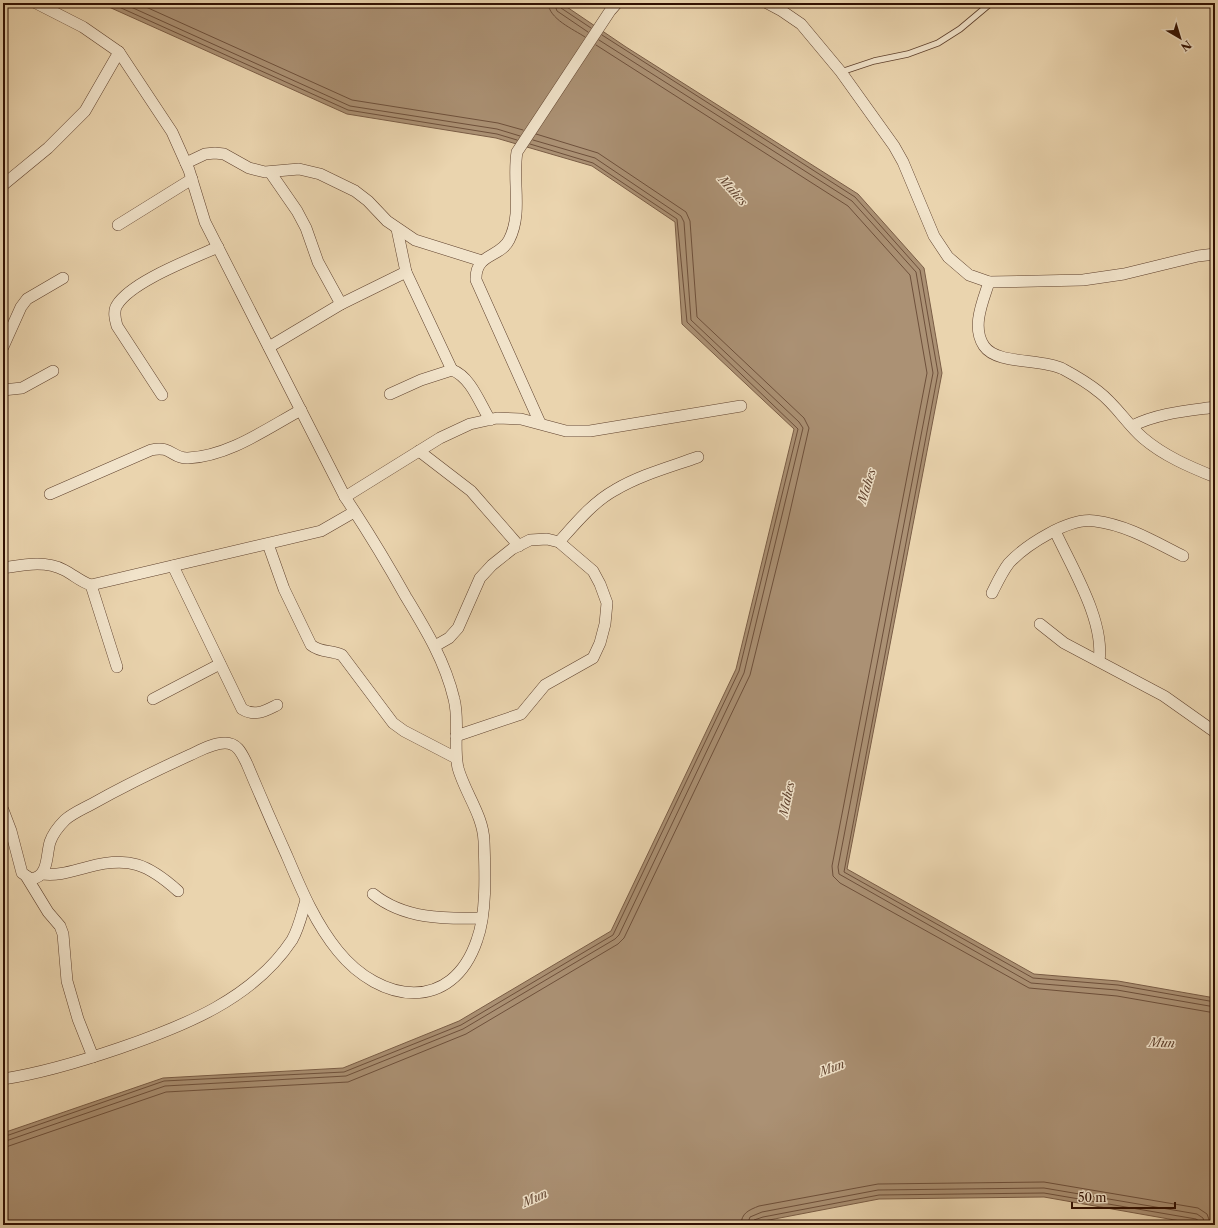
<svg xmlns="http://www.w3.org/2000/svg" width="1218" height="1228" font-family="'Libre Caslon Text',serif">
	<style>
		.water { fill: #ab9174; stroke: #7a5d46 }
		.lines { fill: none; stroke-linecap: round; stroke-linejoin: round }
		.shore { stroke: #6e503b; stroke-width: 1 }
		.lane-casing { stroke: #5f412d; stroke-width: 7 }
		.street-casing { stroke: #5f412d; stroke-width: 12 }
		.lane { stroke: #f1e3ca; stroke-width: 5.5 }
		.street { stroke: #f1e3ca; stroke-width: 11 }
		.labels { text-anchor: middle; stroke-width: 3; stroke-linejoin: round; paint-order: stroke }
		.water-label { font-size: 12px; font-style: italic; fill: #624430; stroke: #f1e3ca }
	</style>
	<rect width="100%" height="100%" fill="#ead4ae"/>
	<filter id="stains"><feTurbulence type="fractalNoise" baseFrequency=".005" numOctaves="4"/><feColorMatrix values="0 0 0 0 .2 0 0 0 0 .09 0 0 0 0 .02 0 0 0 .5 -.17"/></filter>
	<radialGradient id="worn" r=".72"><stop offset=".6" stop-color="#630" stop-opacity="0"/><stop offset="1" stop-color="#630" stop-opacity=".3"/></radialGradient>
	<polygon class="water" points="100,3 561,3 626,47 858,194 924,268 942,373 847,869 1034,974 1118,981 1215,998 1215,1225 1203,1225 1044,1197 879,1199 764,1221 750,1225 3,1225 3,1133 163,1078 343,1068 459,1021 611,931 736,669 794,429 682,324 675,222 592,166 496,138 347,114"/>
	<g class="lines">
		<g class="shore">
			<polyline points="110,3 348,110 497,134 517,140"/>
			<polyline points="122,3 350,106 497,129 520,136"/>
			<polyline points="137,3 352,100 498,123 523,130"/>
			<path d="M548 3C549 19 573 29 585 37"/>
			<polyline points="554,3 557,11 588,32"/>
			<polyline points="559,3 561,8 591,28"/>
			<polyline points="602,35 855,197 920,270 938,373 844,872 1033,978 1118,985 1215,1002"/>
			<polyline points="599,40 852,201 916,272 933,373 838,867 839,874 1031,983 1117,990 1215,1007"/>
			<polyline points="596,45 848,206 910,275 927,373 832,866 833,876 840,883 1029,988 1117,996 1215,1013"/>
			<polyline points="3,1137 164,1081 344,1072 461,1025 613,935 739,671 798,429 687,322 677,219 593,163 530,144"/>
			<polyline points="3,1142 165,1086 346,1076 463,1029 615,939 619,935 744,673 803,428 799,422 691,320 684,222 681,216 595,158 533,140"/>
			<polyline points="3,1148 166,1092 348,1082 466,1034 618,944 624,938 750,675 787,525 809,428 804,418 697,317 690,221 686,212 598,153 536,134"/>
			<path d="M741 1225C741 1213 749 1210 759 1206L878 1184 1044 1182 1198 1208 1207 1214 1211 1225"/>
			<polyline points="747,1225 750,1217 762,1212 878,1190 1044,1188 1197,1214 1203,1218 1205,1225"/>
			<polyline points="752,1225 754,1220 763,1217 879,1195 1044,1193 1196,1219 1199,1221 1200,1225"/>
		</g>
		<g class="lane-casing">
			<polyline id="lane" points="841,72 874,61 908,54 938,43 960,29 991,3"/>
		</g>
		<g class="street-casing">
			<g id="street">
				<polyline points="767,3 782,11 801,24 841,72 894,146 903,162 934,236 948,257 969,275 989,282 1083,280 1124,274 1198,256 1215,254"/>
				<polyline points="186,163 205,154 215,153 224,154 249,168 265,172 299,169 320,174 355,191 368,201 387,221 415,240 482,261"/>
				<polyline points="270,172 297,211 306,228 318,262 341,304"/>
				<polyline points="3,185 48,148 85,111 119,52"/>
				<polyline points="118,225 192,179"/>
				<polyline points="397,229 406,272 452,370"/>
				<path d="M989 282C983 301 971 327 984 346 997 365 1041 358 1063 369 1076 376 1088 383 1099 392 1116 405 1127 424 1143 438 1164 456 1190 467 1215 477"/>
				<polyline points="3,347 21,307 27,299 63,278"/>
				<polyline points="269,347 341,304 406,272"/>
				<polyline points="3,390 22,388 53,371"/>
				<path d="M390 394 421 380 452 370C471 377 480 404 490 420"/>
				<path d="M162 395 117 326C115 319 113 311 117 305 132 281 192 259 218 247"/>
				<path d="M540 423 476 280C475 253 500 258 509 240 523 213 512 181 517 152L610 11 617 3"/>
				<path d="M1132 426C1158 413 1186 411 1215 407"/>
				<polyline points="419,451 471,491 519,546"/>
				<path d="M50 494 151 450C172 445 172 459 188 458 229 456 266 429 301 410"/>
				<polyline points="345,497 440,438 470,424 497,418 521,419 566,431 590,431 741,406"/>
				<path d="M1055 531C1072 568 1105 621 1099 661"/>
				<path d="M559 542C575 524 593 502 615 490 640 475 670 467 698 457"/>
				<path d="M268 544 284 589 311 645C321 653 331 650 342 655L393 723 404 731 456 758"/>
				<path d="M173 566 242 709C255 717 265 711 277 705"/>
				<path d="M3 568C23 565 45 560 64 570 74 575 81 582 91 585L321 531 354 512"/>
				<polyline points="91,585 117,667"/>
				<path d="M992 593C997 583 1002 572 1009 563 1026 545 1069 517 1095 521 1127 525 1155 542 1183 556"/>
				<polyline points="1040,624 1064,643 1164,696 1215,732"/>
				<polyline points="435,646 449,638 458,628 480,578 492,565 512,549 530,540 547,539 559,542 593,571 600,584 607,603 605,624 600,643 593,658 545,685 521,714 456,736"/>
				<polyline points="153,699 220,664"/>
				<path d="M3 810 11 831 22 873 31 879C49 877 46 855 50 842 53 833 59 826 65 820 73 813 83 809 92 804 124 786 157 770 190 755 201 750 213 743 225 743 238 743 242 754 247 764 260 795 273 825 287 856 301 889 315 923 338 951 380 1003 452 1014 477 940 487 913 485 870 484 841 483 815 465 793 458 768 453 745 460 722 454 699 445 661 426 630 406 597 387 563 367 530 345 497L205 222 189 170 172 132 119 52 83 27 36 3"/>
				<path d="M42 874C59 876 72 871 88 867 129 856 148 864 178 891"/>
				<polyline points="26,876 48,912 60,926 63,934 67,981 78,1019 93,1057"/>
				<path d="M373 894C404 919 444 919 482 918"/>
				<path d="M3 1079C43 1073 82 1061 120 1048 184 1026 253 999 292 940 299 928 302 913 306 900"/>
			</g>
		</g>
		<use href="#lane" class="lane"/>
		<use href="#street" class="street"/>
	</g>
	<g class="labels">
		<g class="water-label">
			<text transform="translate(733 191) rotate(48)" y="4">Mahes</text>
			<text transform="translate(867 486) rotate(-73)" y="4">Mahes</text>
			<text transform="translate(787 799) rotate(-78)" y="4">Mahes</text>
			<text transform="translate(1162 1043) rotate(2)" y="4">Mun</text>
			<text transform="translate(832 1068) rotate(-21)" y="4">Mun</text>
			<text transform="translate(535 1198) rotate(-24)" y="4">Mun</text>
		</g>
	</g>
	<rect width="1218" height="1228" fill="none" stroke="#ead4ae" stroke-width="16"/>
	<rect x="4" y="4" width="1210" height="1220" fill="none" stroke="#311002" stroke-width="2"/>
	<rect x="8" y="8" width="1202" height="1212" fill="none" stroke="#311002"/>
	<g transform="translate(1180 38) rotate(142)" stroke="#f1e3ca" stroke-width="3" paint-order="stroke">
	<path d="M0-3L7 15L0 10L-7 15Z" fill="#311002"/>
	<text y="-6" font-size="11" font-weight="bold" text-anchor="middle" fill="#311002">N</text>
	</g>
	<path d="M1072 1202v6h103v-6" fill="none" stroke="#311002" stroke-width="2"/>
	<text x="1078" y="1202" font-size="12" fill="#311002" stroke="#f1e3ca" stroke-width="3" paint-order="stroke">50 m</text>
	<rect width="100%" height="100%" filter="url(#stains)"/>
	<rect width="100%" height="100%" fill="url(#worn)"/>
</svg>
